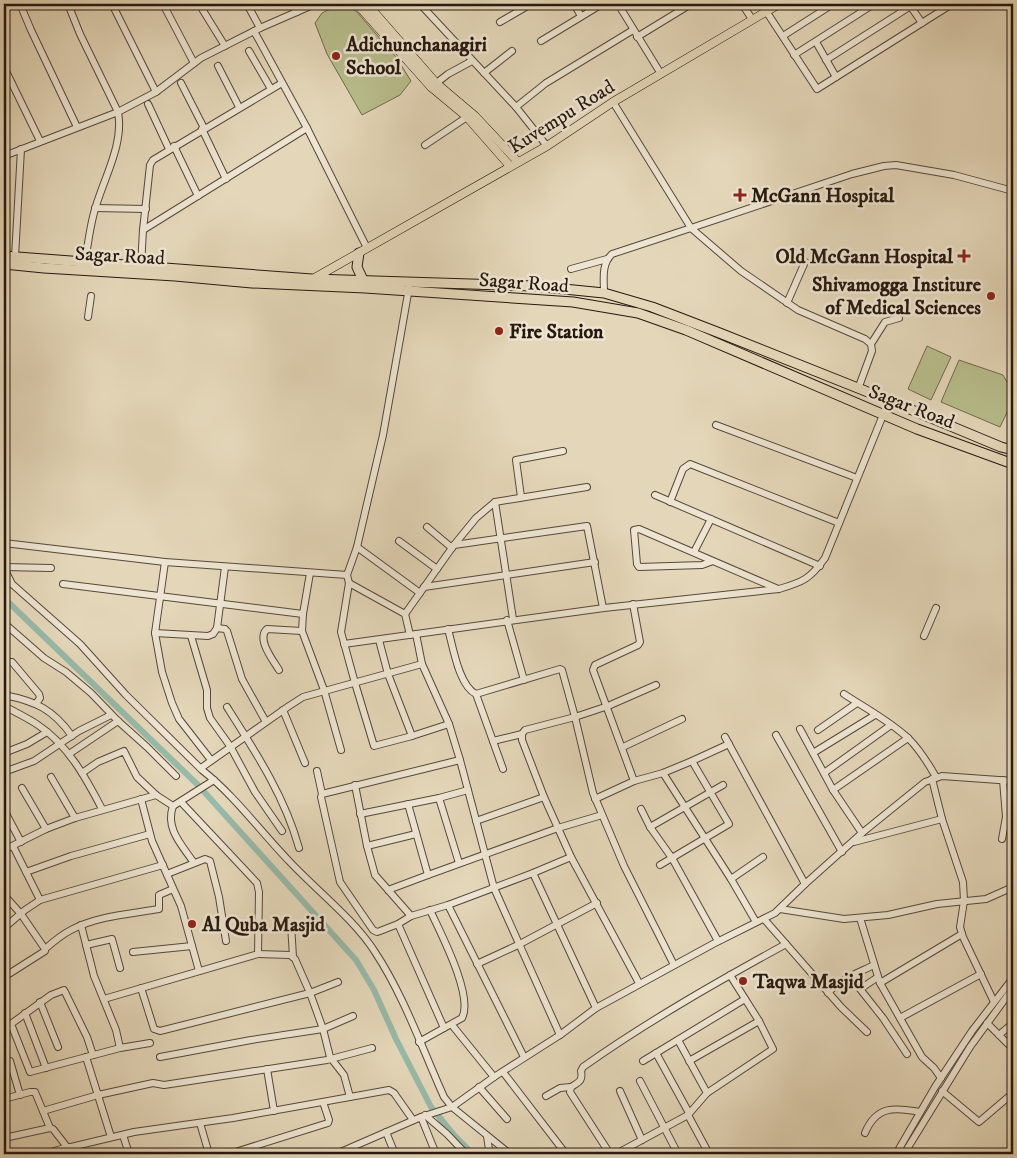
<svg xmlns="http://www.w3.org/2000/svg" width="1017" height="1158" font-family="'IM FELL DW Pica',serif">
	<style>
		.green { fill: #b8bd8c; stroke: #706a4d }
		.lines { fill: none; stroke-linecap: round; stroke-linejoin: round }
		.canal { stroke: #97baa9; stroke-width: 6 }
		.minor-casing { stroke: #564839; stroke-width: 8 }
		.major-casing { stroke: #27180e; stroke-width: 9 }
		.highway-casing { stroke: #27180e; stroke-width: 11 }
		.minor { stroke: #ede5d2; stroke-width: 6 }
		.major { stroke: #e4d7b9; stroke-width: 8 }
		.highway { stroke: #e4d7b9; stroke-width: 9 }
		.poi-dot { fill: #8f2418; stroke: #ede5d2; stroke-width: 2 }
		.labels { text-anchor: middle; stroke-width: 5; stroke-linejoin: round; paint-order: stroke }
		.poi-label { font-size: 20px; font-weight: bold; fill: #27180e; stroke: #ede5d2; text-anchor: start }
		.street-label { font-size: 20px; fill: #27180e; stroke: #ede5d2 }
	</style>
	<rect width="100%" height="100%" fill="#e4d7b9"/>
	<filter id="stains"><feTurbulence type="fractalNoise" baseFrequency=".004" numOctaves="4"/><feColorMatrix values="0 0 0 0 .2 0 0 0 0 .09 0 0 0 0 .02 0 0 0 .5 -.17"/></filter>
	<radialGradient id="worn" r=".72"><stop offset=".6" stop-color="#630" stop-opacity="0"/><stop offset="1" stop-color="#630" stop-opacity=".3"/></radialGradient>
	<g class="green">
		<polygon points="340,4 356,11 396,57 411,81 400,95 362,115 327,54 315,23 322,13"/>
		<polygon points="927,346 951,357 931,400 908,389"/>
		<polygon points="959,360 1003,375 1008,384 1013,390 1013,400 1000,427 941,402"/>
	</g>
	<g class="lines">
		<polyline class="canal" points="4,598 198,785 356,960 374,990 396,1039 431,1107 454,1135 473,1154"/>
		<g class="minor-casing">
			<g id="minor">
				<polyline points="20,4 31,30 77,127"/>
				<path d="M68 4 80 34 118 112C124 143 105 176 96 206 90 224 88 244 85 263"/>
				<polyline points="112,4 156,92"/>
				<polyline points="163,4 194,63"/>
				<polyline points="199,4 225,46"/>
				<polyline points="247,4 260,28"/>
				<polyline points="292,4 297,12"/>
				<polyline points="420,4 516,107 547,146"/>
				<polyline points="574,4 581,16"/>
				<polyline points="618,4 661,74"/>
				<polyline points="742,4 752,19"/>
				<polyline points="909,4 922,23"/>
				<polyline points="766,11 817,89 952,4"/>
				<polyline points="500,22 531,4"/>
				<polyline points="254,31 307,128 367,248"/>
				<polyline points="783,36 833,4"/>
				<polyline points="637,37 691,4"/>
				<polyline points="541,41 602,4"/>
				<polyline points="816,42 836,77"/>
				<polyline points="249,51 271,89"/>
				<polyline points="794,55 874,4"/>
				<polyline points="826,60 914,4"/>
				<polyline points="218,66 239,107"/>
				<polyline points="4,67 40,141"/>
				<polyline points="484,73 512,51"/>
				<polyline points="181,83 204,128"/>
				<polyline points="434,85 448,74 472,61"/>
				<polyline points="613,102 691,228 852,174 884,166 896,165 954,175 1013,191"/>
				<polyline points="148,104 169,149"/>
				<polyline points="516,107 546,83 633,30"/>
				<polyline points="202,129 226,179"/>
				<polyline points="425,145 467,117"/>
				<polyline points="174,146 198,196"/>
				<polyline points="4,156 118,112 156,92 201,58 260,28 315,4"/>
				<polyline points="95,208 146,209"/>
				<polyline points="143,230 307,128"/>
				<polyline points="15,257 21,149"/>
				<polyline points="141,266 143,230 150,165 153,160 282,83"/>
				<polyline points="571,269 607,259"/>
				<polyline points="409,288 383,435 357,547 347,575 349,583 341,632 355,683 374,746 412,736 449,724"/>
				<path d="M604 293C604 279 601 265 612 254L691 228 741 271 798 310 865 339 871 344 872 351 858 389"/>
				<polyline points="787,303 805,262"/>
				<polyline points="88,317 91,296"/>
				<polyline points="871,344 885,322 899,318"/>
				<polyline points="716,425 857,478"/>
				<polyline points="655,495 820,566"/>
				<polyline points="521,497 516,460 563,451"/>
				<polyline points="495,502 513,619"/>
				<polyline points="670,502 683,469 690,464 839,523"/>
				<polyline points="427,527 452,548"/>
				<polyline points="399,541 437,569"/>
				<polyline points="4,543 165,562 347,575"/>
				<polyline points="454,545 587,526 603,608"/>
				<polyline points="357,547 420,593"/>
				<polyline points="694,552 711,519"/>
				<polyline points="713,561 702,565 639,567 637,564 634,530 639,529 778,589"/>
				<polyline points="165,562 155,633 162,672 172,703 179,719 211,760"/>
				<polyline points="4,567 51,568"/>
				<path d="M4 568 12 584 80 644 126 695 202 770C235 796 260 831 289 861 316 890 354 919 375 952 404 996 422 1048 444 1097L452 1107 510 1154"/>
				<polyline points="310,573 303,614 302,631 324,690 341,750"/>
				<polyline points="349,583 405,614 410,635"/>
				<polyline points="63,584 303,614"/>
				<polyline points="424,587 595,562"/>
				<polyline points="633,604 640,642 638,645 595,665 593,670 634,781"/>
				<polyline points="405,614 454,545 476,518 495,502 587,487"/>
				<polyline points="507,620 524,680"/>
				<polyline points="4,623 44,658 66,672 91,693 118,721 147,747 176,776"/>
				<polyline points="217,628 225,567"/>
				<path d="M448 629C453 647 459 686 476 694"/>
				<polyline points="155,633 208,636 213,634 217,628 225,629 227,631 242,679 266,722"/>
				<polyline points="416,634 422,664 449,724 460,760 494,888 560,1035"/>
				<polyline points="191,636 207,690 207,708 210,718 230,746 255,792 282,831"/>
				<polyline points="924,636 936,608"/>
				<polyline points="379,640 388,674 412,736"/>
				<path d="M344 644 604 608 779 589C803 582 810 579 825 558L883 415"/>
				<polyline points="4,667 8,662 12,662 39,694 40,698 36,704"/>
				<path d="M279 670C273 660 256 639 267 629L302 631"/>
				<path d="M844 694C865 708 890 721 909 739 920 750 928 763 936 777"/>
				<path d="M4 695C35 701 53 709 72 736"/>
				<path d="M4 706C15 712 28 718 38 725 68 745 86 778 102 809"/>
				<path d="M227 707C255 751 285 797 299 848"/>
				<polyline points="283,710 305,763"/>
				<polyline points="800,729 833,790 862,833"/>
				<polyline points="818,730 857,703"/>
				<polyline points="522,734 522,740 544,797 571,857 639,983"/>
				<polyline points="776,735 842,852"/>
				<polyline points="725,737 805,884"/>
				<polyline points="493,741 522,734 525,730 575,717 608,706 656,685"/>
				<polyline points="623,747 682,719"/>
				<polyline points="4,753 27,744 47,732"/>
				<polyline points="813,753 875,715"/>
				<polyline points="69,754 118,721"/>
				<polyline points="460,760 322,794 321,797 340,882 373,930 377,932 380,931 398,924 411,916 448,905 533,873 571,857"/>
				<polyline points="201,768 289,706 303,697 422,664"/>
				<polyline points="503,769 476,694 560,669 562,670 575,717 593,793 624,866 674,965"/>
				<polyline points="317,771 322,794"/>
				<polyline points="4,772 34,761 79,731 111,715"/>
				<polyline points="82,773 98,762 124,751 137,777 156,795 173,806 214,780"/>
				<polyline points="663,773 731,879 756,922"/>
				<polyline points="824,773 891,725"/>
				<polyline points="51,777 75,818"/>
				<polyline points="932,779 942,819 963,882 964,901 960,927 963,937 994,1002"/>
				<polyline points="355,785 367,846 375,875 411,916"/>
				<polyline points="22,788 46,829"/>
				<polyline points="833,790 908,738"/>
				<polyline points="439,798 459,863"/>
				<polyline points="141,799 152,841 181,906 199,971"/>
				<polyline points="595,799 634,781 663,773 692,761 729,744"/>
				<polyline points="408,804 428,875 558,828 602,815"/>
				<path d="M173 806C165 829 182 845 194 863"/>
				<polyline points="641,809 650,827 672,858 718,941"/>
				<polyline points="4,810 21,842"/>
				<polyline points="360,814 439,798 468,790"/>
				<polyline points="476,821 544,797"/>
				<polyline points="650,827 723,785"/>
				<polyline points="1002,839 1006,817 1003,780"/>
				<polyline points="854,842 942,819"/>
				<polyline points="13,846 40,900"/>
				<polyline points="367,846 416,834"/>
				<polyline points="4,850 46,829 75,818 156,795"/>
				<polyline points="660,865 729,824 692,761"/>
				<polyline points="26,872 71,856 150,834"/>
				<polyline points="533,873 596,1008"/>
				<polyline points="167,874 205,859 210,861 219,897 226,941"/>
				<polyline points="731,879 763,857"/>
				<polyline points="388,890 428,875"/>
				<polyline points="4,895 21,914 45,949 45,951 4,977"/>
				<polyline points="448,905 524,1057"/>
				<polyline points="780,909 844,919 888,915 937,904 986,899 1013,887"/>
				<polyline points="860,918 880,983 922,1057 934,1068 941,1078"/>
				<polyline points="764,919 841,1007 867,1032"/>
				<polyline points="291,924 293,957"/>
				<polyline points="398,924 444,1028"/>
				<polyline points="81,925 94,976 116,1030 120,1048"/>
				<polyline points="4,928 25,910 40,900 163,865"/>
				<polyline points="86,945 112,939 120,968"/>
				<path d="M45 949C53 942 61 935 71 930 97 916 130 914 159 909V895L173 889"/>
				<polyline points="133,952 192,946"/>
				<polyline points="258,954 290,955 295,959 310,993 323,1029 330,1057 344,1075 350,1097"/>
				<polyline points="477,964 518,945 597,903"/>
				<polyline points="878,977 860,989 883,1018 907,1054"/>
				<polyline points="880,983 962,934"/>
				<polyline points="141,988 154,1029 160,1031 310,993 338,982"/>
				<path d="M828 993C840 979 858 973 874 965"/>
				<polyline points="104,999 258,954 259,892 257,883 181,802"/>
				<polyline points="40,1002 58,1047"/>
				<polyline points="25,1013 46,1068"/>
				<polyline points="900,1018 981,974"/>
				<polyline points="987,1023 1013,1049"/>
				<polyline points="11,1024 30,1072 120,1048 150,1043"/>
				<polyline points="452,1025 494,1077"/>
				<polyline points="4,1029 51,995 64,990 87,1037 93,1055"/>
				<polyline points="999,1035 1013,1023"/>
				<polyline points="678,1040 707,1093"/>
				<path d="M419 1042 462 1018C474 996 440 932 430 910"/>
				<polyline points="656,1053 689,1113"/>
				<polyline points="86,1057 111,1137"/>
				<polyline points="160,1057 251,1040 323,1029 353,1016"/>
				<polyline points="10,1061 20,1095"/>
				<polyline points="643,1061 745,999"/>
				<polyline points="689,1061 759,1021"/>
				<polyline points="267,1069 274,1111"/>
				<polyline points="503,1072 566,1154"/>
				<polyline points="640,1081 678,1154"/>
				<polyline points="479,1087 507,1119"/>
				<polyline points="620,1091 642,1140"/>
				<polyline points="942,1091 979,1122 1013,1093"/>
				<polyline points="546,1096 560,1088 571,1087"/>
				<polyline points="4,1099 30,1092 35,1092 50,1128"/>
				<polyline points="43,1111 98,1095 153,1083 164,1085 327,1060 372,1048"/>
				<polyline points="425,1115 447,1134 466,1154"/>
				<polyline points="688,1115 709,1154"/>
				<polyline points="421,1117 436,1154"/>
				<polyline points="200,1123 209,1154"/>
				<polyline points="386,1132 395,1154"/>
				<path d="M865 1133C876 1106 894 1107 920 1112"/>
				<polyline points="123,1135 129,1154"/>
				<polyline points="487,1136 489,1150 491,1154"/>
				<polyline points="4,1138 50,1128 53,1129 67,1147 71,1147 134,1132 233,1118 389,1090 394,1093 413,1120"/>
				<polyline points="44,1154 68,1147"/>
				<polyline points="229,1154 328,1123 329,1120 323,1102"/>
				<polyline points="336,1154 421,1117 452,1107 494,1077 560,1035 596,1008 713,944 775,913 805,884 862,833 925,782 942,776 1013,781"/>
				<path d="M610 1154 570 1092 571 1087C579 1082 583 1081 581 1071L583 1067C648 1021 717 982 786 944"/>
				<polyline points="616,1154 688,1115 707,1093 773,1049 759,1021 730,975"/>
				<polyline points="896,1154 935,1087 972,1031 1013,978"/>
				<polyline points="904,1154 970,1047 1013,988"/>
				<polyline points="1010,1154 1013,1151"/>
			</g>
		</g>
		<g class="major-casing">
			<g id="major">
				<polyline points="357,4 431,87 467,117 510,166"/>
				<polyline points="367,4 436,83 475,116 518,162"/>
				<polyline points="311,280 547,146 613,102 779,4"/>
			</g>
		</g>
		<g class="highway-casing">
			<g id="highway">
				<polyline points="359,253 357,267 363,280"/>
				<polyline points="4,256 312,279 534,286 604,293 652,307 717,332 888,400 1001,447 1013,450"/>
				<polyline points="4,264 44,268 175,276 252,283 365,288 573,302 638,313 686,330 917,429 1013,464"/>
			</g>
		</g>
		<use href="#minor" class="minor"/>
		<use href="#major" class="major"/>
		<use href="#highway" class="highway"/>
	</g>
	<g class="poi-dot">
		<circle cx="336" cy="56" r="5"/>
		<path d="M737.5 187.5h5v5h5v5h-5v5h-5v-5h-5v-5h5z"/>
		<path d="M961.5 248.5h5v5h5v5h-5v5h-5v-5h-5v-5h5z"/>
		<circle cx="991" cy="296" r="5"/>
		<circle cx="499" cy="331" r="5"/>
		<circle cx="192" cy="924" r="5"/>
		<circle cx="743" cy="981" r="5"/>
	</g>
	<g class="labels">
		<g class="poi-label">
			<text x="346" y="51">Adichunchanagiri<tspan x="346" dy="23">School</tspan></text>
			<text x="751" y="202">McGann Hospital</text>
			<text x="953" y="263" text-anchor="end">Old McGann Hospital</text>
			<text x="981" y="291" text-anchor="end">Shivamogga Institure<tspan x="981" dy="23">of Medical Sciences</tspan></text>
			<text x="509" y="338">Fire Station</text>
			<text x="202" y="931">Al Quba Masjid</text>
			<text x="753" y="988">Taqwa Masjid</text>
		</g>
		<g class="street-label">
			<text transform="translate(561 116) rotate(-32)" y="7">Kuvempu Road</text>
			<text transform="translate(120 255) rotate(3)" y="7">Sagar Road</text>
			<text transform="translate(524 282) rotate(4)" y="7">Sagar Road</text>
			<text transform="translate(912 406) rotate(21)" y="7">Sagar Road</text>
		</g>
	</g>
	<rect width="1017" height="1158" fill="none" stroke="#e4d7b9" stroke-width="20"/>
	<rect x="5" y="5" width="1007" height="1148" fill="none" stroke="#27180e" stroke-width="2.5"/>
	<rect x="10" y="10" width="997" height="1138" fill="none" stroke="#27180e"/>
	<rect width="100%" height="100%" filter="url(#stains)"/>
	<rect width="100%" height="100%" fill="url(#worn)"/>
</svg>
